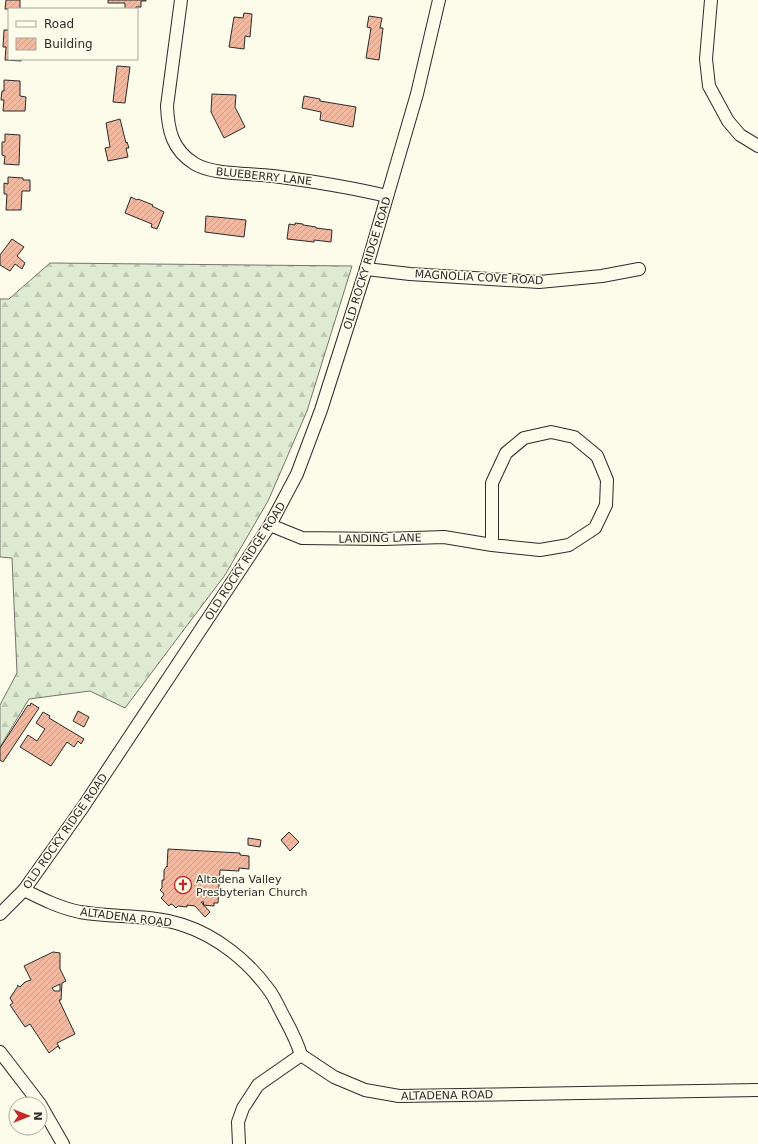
<svg xmlns="http://www.w3.org/2000/svg" width="758" height="1144" font-family="'DejaVu Sans',sans-serif">
	<style>
		.forest { fill: url(#forest-firs); stroke: #74746e }
		.building { fill: url(#building-hatch); stroke: #2b2b2b; fill-rule: evenodd }
		.lines { fill: none; stroke-linecap: round; stroke-linejoin: round }
		.minor-casing { stroke: #2b2b2b; stroke-width: 14 }
		.minor { stroke: #fdfbea; stroke-width: 12 }
		.labels { text-anchor: middle; stroke-width: 3; stroke-linejoin: round; paint-order: stroke }
		.street-label { font-size: 11px; fill: #2b2b2b; stroke: #fdfbea }
		.poi-label { font-size: 11px; fill: #2b2b2b; stroke: #fdfbea; text-anchor: start }
	</style>
	<defs>
		<pattern id="forest-firs" width="22" height="20" patternUnits="userSpaceOnUse"><rect width="22" height="20" fill="#deebd1"/><path d="M5 1l3.5 6h-7zM16 11l3.5 6h-7z" fill="#bfcab4"/></pattern>
		<pattern id="building-hatch" width="6" height="6" patternUnits="userSpaceOnUse"><rect width="6" height="6" fill="#f2b8a0"/><path d="M-1 1l2-2M0 6l6-6M5 7l2-2" fill="none" stroke="#d09e8a"/></pattern>
	</defs>
	<rect width="100%" height="100%" fill="#fdfbea"/>
	<polygon class="forest" points="50,263 352,266 307,411 268,501 225,575 125,708 90,691 29,699 0,747 0,705 17,673 12,558 0,557 0,299 9,299"/>
	<g class="building">
		<polygon points="6,0 20,0 20,9 5,9"/>
		<polygon points="108,0 146,0 146,1 141,1 141,7 136,7 136,9 125,9 125,3 108,3"/>
		<polygon points="244,13 252,14 250,37 245,36 244,49 229,47 234,17 243,18"/>
		<polygon points="369,16 382,18 380,28 383,28 379,60 366,58 371,28 367,27"/>
		<polygon points="4,30 9,30 9,59 21,59 21,61 5,60 6,47 3,47"/>
		<polygon points="117,66 130,67 125,103 113,102"/>
		<polygon points="4,80 20,81 20,96 26,97 25,111 3,111 4,100 1,100 2,91 4,91"/>
		<polygon points="212,94 236,95 235,107 245,127 224,138 211,112"/>
		<polygon points="304,96 320,99 320,101 356,107 353,127 320,120 321,112 302,108"/>
		<polygon points="120,119 126,143 127,142 129,148 126,148 128,157 108,161 105,148 110,147 106,123"/>
		<polygon points="5,134 20,135 19,165 4,164 5,156 2,155 2,142 5,142"/>
		<polygon points="8,177 23,178 23,180 30,180 30,191 22,191 21,210 6,210 7,194 4,194 4,183 8,184"/>
		<polygon points="131,197 137,200 138,199 153,205 152,206 164,212 157,229 151,227 152,224 125,213"/>
		<polygon points="206,216 246,220 244,237 205,232"/>
		<polygon points="295,223 303,224 303,225 316,227 316,228 332,230 331,242 314,240 314,242 287,239 289,224 295,225"/>
		<polygon points="12,239 24,247 17,256 25,263 22,269 15,264 10,271 0,265 0,255"/>
		<polygon points="31,703 39,708 3,762 0,760 0,748 28,705 30,706"/>
		<polygon points="78,711 89,717 84,727 73,721"/>
		<polygon points="43,712 50,716 49,718 84,739 81,744 78,741 74,747 67,742 51,766 20,747 28,735 37,741 45,729 36,723"/>
		<polygon points="289,832 299,842 290,851 281,840"/>
		<polygon points="248,838 261,840 260,847 248,845"/>
		<polygon points="168,849 240,853 240,855 249,856 249,869 239,868 239,871 220,870 218,903 214,903 214,906 203,905 204,902 201,902 210,912 205,917 195,906 187,905 187,907 178,906 176,908 173,905 171,904 169,906 161,898 163,896 164,894 160,890 162,888 162,880 164,880 164,870 167,866 167,867"/>
		<path d="M53 952 60 953V969L66 981 62 983 61 1000H59L75 1034 57 1043 60 1049 58 1046 49 1053 30 1024 25 1027 10 1005 13 1003 10 998 18 986 17 985 20 987 25 982 31 980 24 966ZM60 984V991H54L52 988Z"/>
	</g>
	<g class="lines">
		<g class="minor-casing">
			<g id="minor">
				<path d="M181 0 167 106C168 130 172 150 195 164 214 175 250 173 273 176 311 181 349 187 387 196"/>
				<polyline points="711,0 706,59 709,86 728,121 740,135 758,146"/>
				<polyline points="366,269 410,274 539,282 602,276 639,269"/>
				<polyline points="270,525 302,538 384,539 444,537 492,545 492,483 506,453 524,438 551,432 574,437 597,456 607,480 606,505 595,528 569,545 540,550 492,545"/>
				<path d="M24 890C42 899 60 908 80 912 114 918 150 914 183 925 217 936 248 961 269 990 275 998 279 1008 284 1017 291 1030 297 1041 301 1055L334 1077 365 1090 399 1096 758 1090"/>
				<polyline points="0,914 24,890 83,807 270,525 297,474 321,410 366,269 417,94 439,0"/>
				<polyline points="0,1052 40,1104 63,1144"/>
				<polyline points="239,1144 238,1122 243,1108 258,1085 301,1055"/>
			</g>
		</g>
		<use href="#minor" class="minor"/>
	</g>
	<defs>
		<g id="church-ring" transform="scale(0.9)"><circle r="9.5" fill="#fdfbea" stroke="#c62828" stroke-width="1.5"/><path d="M-1.2-6h2.4v3.5h3.3v2.4h-3.3V6h-2.4V-.1h-3.3v-2.4h3.3Z" fill="#c62828"/></g>
	</defs>
	<g fill-rule="evenodd">
		<use href="#church-ring" x="183" y="885"/>
	</g>
	<g class="labels">
		<g class="street-label">
			<text transform="translate(264 176) rotate(6)" y="4">BLUEBERRY LANE</text>
			<text transform="translate(367 263) rotate(-73)" y="4">OLD ROCKY RIDGE ROAD</text>
			<text transform="translate(479 277) rotate(3)" y="4">MAGNOLIA COVE ROAD</text>
			<text transform="translate(380 538) rotate(-1)" y="4">LANDING LANE</text>
			<text transform="translate(245 561) rotate(-57)" y="4">OLD ROCKY RIDGE ROAD</text>
			<text transform="translate(65 831) rotate(-55)" y="4">OLD ROCKY RIDGE ROAD</text>
			<text transform="translate(126 917) rotate(7)" y="4">ALTADENA ROAD</text>
			<text transform="translate(447 1095) rotate(-1)" y="4">ALTADENA ROAD</text>
		</g>
		<g class="poi-label">
			<text x="196" y="883">Altadena Valley<tspan x="196" dy="13">Presbyterian Church</tspan></text>
		</g>
	</g>
	<rect x="8" y="8" width="130" height="52" fill="#fdfbea" stroke="#a9a89e"/>
	<rect x="16" y="21" width="20" height="6" fill="#fdfbea" stroke="#a9a89e"/>
	<text x="44" y="28" font-size="12" fill="#2b2b2b">Road</text>
	<rect x="16" y="38" width="20" height="12" fill="url(#building-hatch)" stroke="#a9a89e"/>
	<text x="44" y="48" font-size="12" fill="#2b2b2b">Building</text>
	<g transform="translate(28 1116) rotate(90)"><circle r="19" fill="#fdfbea" stroke="#a9a89e"/>
	<path d="M0-3L7 15L0 10L-7 15Z" fill="#c62828"/>
	<text y="-6" font-size="11" font-weight="bold" text-anchor="middle" fill="#2b2b2b">N</text>
	</g>
</svg>
